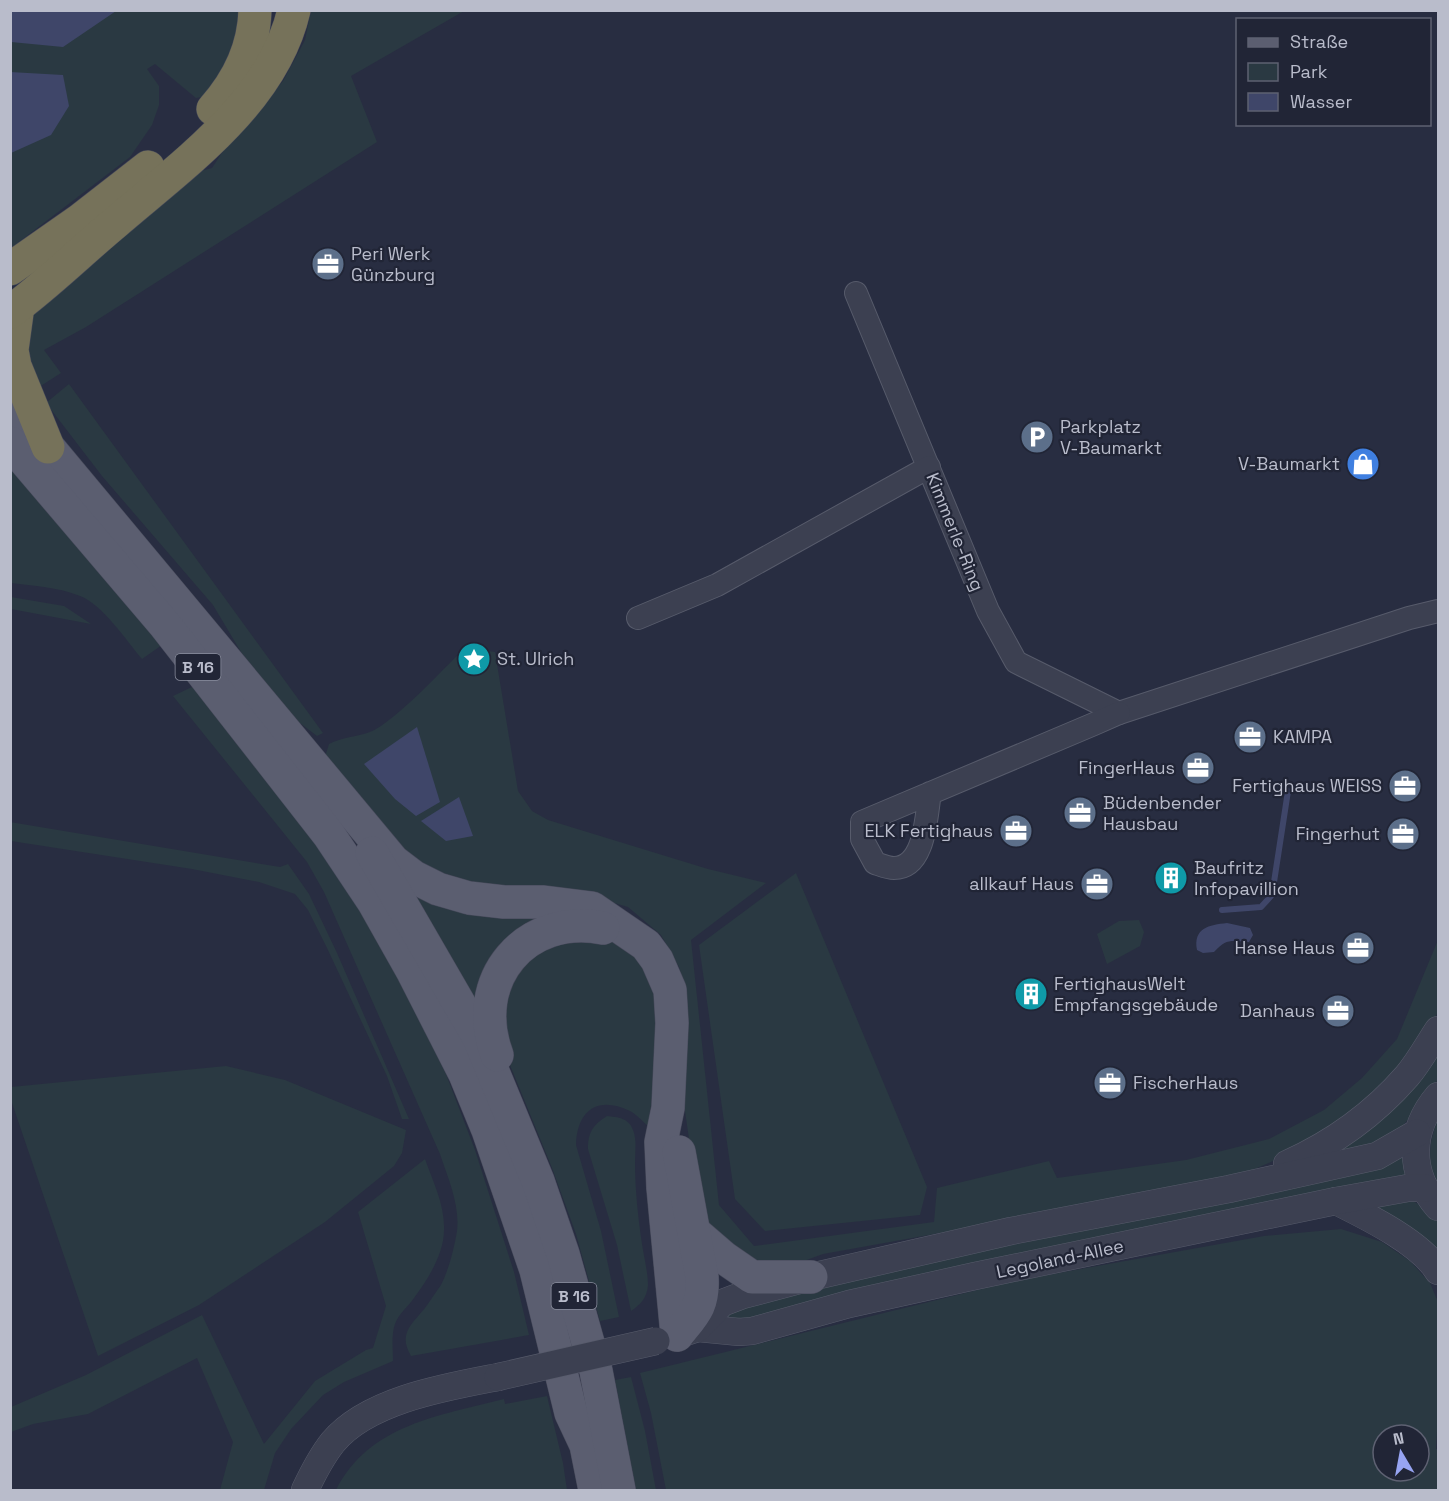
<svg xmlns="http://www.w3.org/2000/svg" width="1449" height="1501" font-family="'Space Grotesk',sans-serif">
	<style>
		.green { fill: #2a3942; fill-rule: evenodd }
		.water { fill: #3f4669 }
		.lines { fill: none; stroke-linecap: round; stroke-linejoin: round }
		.stream { stroke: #3f4669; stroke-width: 6 }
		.minor-casing { stroke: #575b6b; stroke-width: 24 }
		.tertiary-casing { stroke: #575b6b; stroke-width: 28 }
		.primary-casing { stroke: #46495a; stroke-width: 34 }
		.motorway-casing { stroke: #444858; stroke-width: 34 }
		.minor { stroke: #3c4051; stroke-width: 22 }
		.tertiary { stroke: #3c4051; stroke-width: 27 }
		.primary { stroke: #5b5e70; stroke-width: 33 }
		.motorway { stroke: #76725a; stroke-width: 33 }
		.tertiary-bridge-casing { stroke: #575b6b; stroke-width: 28; stroke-linecap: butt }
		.tertiary-bridge { stroke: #3c4051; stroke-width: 27 }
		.labels { text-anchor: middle; stroke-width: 4.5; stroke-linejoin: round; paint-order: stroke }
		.shield { fill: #212536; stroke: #8b8f9e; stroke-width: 1.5 }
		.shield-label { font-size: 16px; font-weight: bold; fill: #b9bccb }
		.poi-label { font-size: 18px; fill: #b9bccb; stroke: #212536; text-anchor: start }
		.street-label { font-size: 18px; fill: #b9bccb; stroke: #212536 }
	</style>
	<rect width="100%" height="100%" fill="#282d41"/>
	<g class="green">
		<polygon points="11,11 246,11 246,28 207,96 196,98 155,64 147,69 159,86 159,105 152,125 130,157 11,248"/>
		<polygon points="311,11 464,11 351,76 377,142 86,327 44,350 61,373 36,389 25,335 35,306 190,174 212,168 236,131 283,81 305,40"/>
		<polygon points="69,384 323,733 317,736 288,714 247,662 213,605 102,476 46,403"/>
		<path d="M10 464 162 645 142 659C126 640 102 604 80 596 58 587 33 586 11 583Z"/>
		<polygon points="11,597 64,606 91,624 11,609"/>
		<path d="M465 648 495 652 518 791 532 811 548 820 708 869 766 883 691 940 719 1205 754 1246 934 1222 937 1188 1049 1161 1057 1178 1186 1160 1269 1139 1324 1110 1362 1078 1397 1039 1438 940V1012L1417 1050 1392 1084 1323 1139 1248 1172 1062 1211 823 1254 793 1265 741 1262 709 1231 699 1207 681 1084 686 991 679 967 661 935 628 907 593 897 472 888 411 865 325 757 329 744C342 737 356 737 370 732 395 722 443 669 465 648Z"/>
		<path d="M196 685 347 884 407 987 446 1074 475 1150 514 1272 529 1335 411 1356C398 1334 411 1325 425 1308 430 1301 436 1292 441 1285 449 1269 454 1249 457 1231 460 1205 448 1178 440 1154L324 892 307 862 173 696Z"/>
		<polygon points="10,822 280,867 288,864 309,894 337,953 409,1119 402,1119 387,1076 327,948 308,910 295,894 259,882 192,869 11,841"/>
		<polygon points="796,873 927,1187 920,1215 765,1231 735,1199 699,945"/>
		<polygon points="397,876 555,919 483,1028"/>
		<polygon points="1139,920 1144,932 1140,946 1107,964 1097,934 1119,921"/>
		<path d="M611 939C620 946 634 953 640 962 674 1008 655 1074 648 1126 642 1121 636 1114 630 1111 597 1095 577 1111 576 1145L601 1231 619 1317 600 1321 576 1234 552 1168 503 1048 500 999 540 944Z"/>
		<polygon points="1438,1047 1438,1080 1425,1092 1413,1114 1398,1131 1382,1142 1329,1156"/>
		<polygon points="226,1066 285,1080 406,1130 402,1153 394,1166 325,1222 199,1305 98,1356 11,1100 11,1087"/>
		<path d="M607 1116C618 1117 629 1118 633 1130 637 1140 635 1151 635 1162 635 1189 638 1217 642 1244 644 1257 648 1273 648 1285 647 1298 641 1304 631 1311L617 1245 588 1149C588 1132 593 1125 607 1116Z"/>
		<path d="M1438 1119V1183C1425 1163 1430 1139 1438 1119Z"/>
		<polygon points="1403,1151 1407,1176 745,1323 723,1322 730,1307 827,1281 983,1251 1379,1169"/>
		<path d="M425 1159C433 1182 445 1205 444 1230 444 1254 428 1279 414 1298 408 1307 399 1313 395 1324 391 1335 393 1350 393 1361L344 1382 323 1395 291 1429 275 1453 264 1490H220L233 1442 197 1358 88 1414 33 1424 11 1432V1407L86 1375 202 1315 264 1444 315 1381 366 1350 373 1348 386 1306 358 1212Z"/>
		<path d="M1410 1199C1421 1205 1428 1214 1438 1222V1255L1378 1212 1377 1205Z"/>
		<path d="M1341 1229 1382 1242 1410 1261 1430 1283 1438 1302V1414L1436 1449H1438V1490H666L651 1413 640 1373 1014 1281 1264 1236ZM1383 1435H1419V1471H1383Z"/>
		<polygon points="631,1377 645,1431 656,1490 636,1490 615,1380"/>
		<path d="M547 1396 563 1463 567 1490H336C370 1424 439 1416 504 1399L505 1404Z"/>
	</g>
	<g class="water">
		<polygon points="10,11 11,10 116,11 63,47 11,42"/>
		<polygon points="10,72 63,75 69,106 51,135 11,153"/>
		<polygon points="417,727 440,802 416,816 395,799 364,764"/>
		<polygon points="459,797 473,836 446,841 421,821"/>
		<path d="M1227 923 1250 928 1253 935 1249 942C1231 941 1227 938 1214 952L1203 953 1197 950C1193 928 1209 925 1227 923Z"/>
	</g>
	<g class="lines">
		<polyline class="stream" points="1222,910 1261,907 1272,895 1288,791"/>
		<g class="minor-casing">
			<g id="minor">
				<polyline points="856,293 988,611 1016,662 1119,713 1409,618 1438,611"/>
				<polyline points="638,618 717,585 929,467"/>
				<path d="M930 793C926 814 926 868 894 868 888 868 881 865 875 863L862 839V822L1094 724 1119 713"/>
			</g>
		</g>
		<g class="tertiary-casing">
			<g id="tertiary">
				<path d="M1438 1096C1409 1130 1408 1173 1438 1207"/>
				<path d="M1287 1164C1334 1143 1373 1115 1407 1076 1419 1062 1428 1045 1438 1030"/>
				<path d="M1336 1201C1366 1216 1420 1242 1438 1271"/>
				<polyline points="698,1328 739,1332 752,1331 849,1304 975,1276 1336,1201 1408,1188 1425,1188"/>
				<polyline points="686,1332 698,1328 722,1303 743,1295 811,1277 1011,1231 1229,1189 1377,1156 1417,1133"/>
				<path d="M305 1490C313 1473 321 1457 333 1442 368 1400 446 1387 498 1377"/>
			</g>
		</g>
		<g class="primary-casing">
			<g id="primary">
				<polyline points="10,399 48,447 393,861 414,877 438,889 469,898 504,902 544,902 592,908 646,945 657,960 670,990 672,1023 668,1108 661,1142 663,1188 677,1335"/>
				<polyline points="10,443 165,625 329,835 373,901 413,972 465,1074 488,1130 536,1270 571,1413 586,1445 595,1490"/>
				<polyline points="372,853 479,1038 538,1181 563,1254 596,1371 619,1490"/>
				<path d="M497 1055C469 980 525 913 603 928"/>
				<polyline points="694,1232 723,1257 752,1277 811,1277"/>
				<path d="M677 1335C694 1314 704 1306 702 1277L679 1152"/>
			</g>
		</g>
		<g class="motorway-casing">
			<g id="motorway">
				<path d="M213 109C238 81 254 48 255 10"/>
				<polyline points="10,269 80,220 148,167"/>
				<polyline points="18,306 12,350 15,366 48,447"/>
				<path d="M10 312C47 285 80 252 115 223 182 165 273 102 294 10"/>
			</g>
		</g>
		<use href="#minor" class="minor"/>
		<use href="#tertiary" class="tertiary"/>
		<use href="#primary" class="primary"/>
		<use href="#motorway" class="motorway"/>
		<g class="tertiary-bridge-casing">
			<polyline id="tertiary-bridge" points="498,1377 656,1341"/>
		</g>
		<use href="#tertiary-bridge" class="tertiary-bridge"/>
	</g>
	<defs>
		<g id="office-disc" transform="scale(1.725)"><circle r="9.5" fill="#5c6f8a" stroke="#212536"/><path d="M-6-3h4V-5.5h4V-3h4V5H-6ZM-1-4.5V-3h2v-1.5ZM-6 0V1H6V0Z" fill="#fff"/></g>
		<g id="parking-disc" transform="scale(1.725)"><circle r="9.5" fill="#5c6f8a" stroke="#212536"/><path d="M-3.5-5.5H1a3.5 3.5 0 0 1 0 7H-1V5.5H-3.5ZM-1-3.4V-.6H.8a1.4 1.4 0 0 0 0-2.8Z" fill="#fff"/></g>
		<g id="shop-disc" transform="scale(1.725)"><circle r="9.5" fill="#3f7fe0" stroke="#212536"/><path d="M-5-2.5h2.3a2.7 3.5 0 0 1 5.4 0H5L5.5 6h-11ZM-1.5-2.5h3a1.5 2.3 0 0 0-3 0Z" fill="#fff"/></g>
		<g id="sight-disc" transform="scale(1.725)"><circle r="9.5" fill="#0f9aa8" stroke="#212536"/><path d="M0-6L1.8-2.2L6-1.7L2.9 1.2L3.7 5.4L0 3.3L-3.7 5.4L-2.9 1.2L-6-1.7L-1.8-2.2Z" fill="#fff"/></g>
		<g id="building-disc" transform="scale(1.725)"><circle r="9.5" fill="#0f9aa8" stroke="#212536"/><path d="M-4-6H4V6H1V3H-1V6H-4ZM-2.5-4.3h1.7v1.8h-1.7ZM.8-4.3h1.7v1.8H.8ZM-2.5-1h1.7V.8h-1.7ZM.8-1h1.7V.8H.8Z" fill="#fff"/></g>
	</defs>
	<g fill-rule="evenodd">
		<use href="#office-disc" x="328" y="264"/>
		<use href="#parking-disc" x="1037" y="437"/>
		<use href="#shop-disc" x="1363" y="464"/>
		<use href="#sight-disc" x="474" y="659"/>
		<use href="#office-disc" x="1250" y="737"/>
		<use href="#office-disc" x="1198" y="768"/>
		<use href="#office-disc" x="1405" y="786"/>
		<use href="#office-disc" x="1080" y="813"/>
		<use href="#office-disc" x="1016" y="831"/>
		<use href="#office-disc" x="1403" y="834"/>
		<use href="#building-disc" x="1171" y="878"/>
		<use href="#office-disc" x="1097" y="884"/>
		<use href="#office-disc" x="1358" y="948"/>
		<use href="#building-disc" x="1031" y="994"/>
		<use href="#office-disc" x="1338" y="1011"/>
		<use href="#office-disc" x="1110" y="1083"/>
	</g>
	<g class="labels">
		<g class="shield">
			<rect x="175.5" y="654" width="45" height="26" rx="4.5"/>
			<rect x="551.5" y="1283" width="45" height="26" rx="4.5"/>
		</g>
		<g class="shield-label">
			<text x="198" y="673">B 16</text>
			<text x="574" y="1302">B 16</text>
		</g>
		<g class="poi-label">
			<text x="351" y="260">Peri Werk<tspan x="351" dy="21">Günzburg</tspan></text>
			<text x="1060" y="433">Parkplatz<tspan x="1060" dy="21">V-Baumarkt</tspan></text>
			<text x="1340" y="470" text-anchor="end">V-Baumarkt</text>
			<text x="497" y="665">St. Ulrich</text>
			<text x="1273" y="743">KAMPA</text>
			<text x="1175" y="774" text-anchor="end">FingerHaus</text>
			<text x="1382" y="792" text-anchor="end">Fertighaus WEISS</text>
			<text x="1103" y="809">Büdenbender<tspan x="1103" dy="21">Hausbau</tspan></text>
			<text x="993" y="837" text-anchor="end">ELK Fertighaus</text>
			<text x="1380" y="840" text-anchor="end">Fingerhut</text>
			<text x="1194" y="874">Baufritz<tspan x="1194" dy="21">Infopavillion</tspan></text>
			<text x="1074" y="890" text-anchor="end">allkauf Haus</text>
			<text x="1335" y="954" text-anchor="end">Hanse Haus</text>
			<text x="1054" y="990">FertighausWelt<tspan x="1054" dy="21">Empfangsgebäude</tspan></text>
			<text x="1315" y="1017" text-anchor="end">Danhaus</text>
			<text x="1133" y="1089">FischerHaus</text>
		</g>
		<g class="street-label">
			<text transform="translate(955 532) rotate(68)" y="6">Kimmerle-Ring</text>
			<text transform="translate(1060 1259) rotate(-12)" y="6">Legoland-Allee</text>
		</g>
	</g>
	<rect width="1449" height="1501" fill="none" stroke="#b9bccb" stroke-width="24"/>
	<rect x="1236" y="18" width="195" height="108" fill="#212536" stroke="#5e6172" stroke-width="1.5"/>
	<rect x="1248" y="38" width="30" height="9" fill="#5b5e70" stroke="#5e6172" stroke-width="1.5"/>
	<text x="1290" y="48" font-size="18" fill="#b9bccb">Straße</text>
	<rect x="1248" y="63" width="30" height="18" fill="#2a3942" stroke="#5e6172" stroke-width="1.5"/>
	<text x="1290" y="78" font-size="18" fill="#b9bccb">Park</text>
	<rect x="1248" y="93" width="30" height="18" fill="#3f4669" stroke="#5e6172" stroke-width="1.5"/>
	<text x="1290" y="108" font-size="18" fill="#b9bccb">Wasser</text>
	<g transform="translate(1401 1453) rotate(350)"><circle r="28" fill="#212536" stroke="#5e6172" stroke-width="1.5"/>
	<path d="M0-4.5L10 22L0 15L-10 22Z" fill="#97a4f2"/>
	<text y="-9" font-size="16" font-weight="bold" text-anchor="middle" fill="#b9bccb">N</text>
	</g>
</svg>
